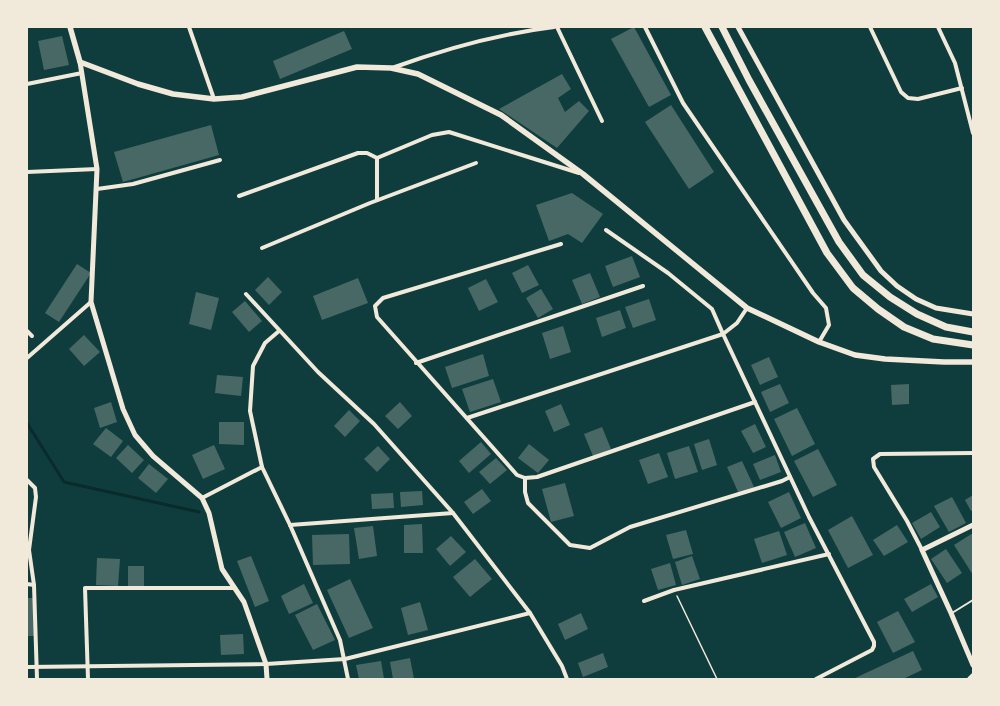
<svg xmlns="http://www.w3.org/2000/svg" width="1000" height="706" font-family="'Source Sans 3',sans-serif">
	<style>
		.lines { fill: none; stroke-linecap: round; stroke-linejoin: round }
		.stream { stroke: #0a2a2b; stroke-width: 3 }
		.building { fill: #486865 }
		.path { stroke: #f1e9da; stroke-width: 1.5 }
		.service { stroke: #f1e9da; stroke-width: 2 }
		.minor { stroke: #f1e9da; stroke-width: 4 }
		.tertiary { stroke: #f1e9da; stroke-width: 5 }
		.secondary { stroke: #f1e9da; stroke-width: 5.5 }
		.trunk { stroke: #f1e9da; stroke-width: 7 }
	</style>
	<rect width="100%" height="100%" fill="#0f3d3e"/>
	<g class="lines">
		<polyline class="stream" points="27,423 64,482 199,512"/>
	</g>
	<g class="building">
		<polygon points="634,27 671,95 649,107 611,39"/>
		<polygon points="344,31 352,49 280,79 273,61"/>
		<polygon points="62,36 69,65 44,70 38,41"/>
		<polygon points="562,74 571,89 558,98 565,112 579,101 589,111 557,148 499,109"/>
		<polygon points="671,105 714,172 689,189 645,122"/>
		<polygon points="211,125 219,155 123,182 114,152"/>
		<polygon points="572,193 603,214 582,243 568,234 549,241 536,205"/>
		<polygon points="632,256 640,277 613,287 605,266"/>
		<polygon points="77,264 91,273 59,322 45,313"/>
		<polygon points="528,265 539,285 522,293 512,273"/>
		<polygon points="590,273 600,297 582,304 572,280"/>
		<polygon points="268,277 282,292 269,305 255,290"/>
		<polygon points="358,278 368,303 322,320 313,296"/>
		<polygon points="486,279 498,302 479,311 468,288"/>
		<polygon points="541,289 553,309 538,318 526,298"/>
		<polygon points="196,292 219,298 211,330 189,324"/>
		<polygon points="649,299 656,320 633,328 625,307"/>
		<polygon points="245,301 262,321 249,332 232,312"/>
		<polygon points="620,310 626,328 602,337 596,318"/>
		<polygon points="563,326 571,352 550,359 542,333"/>
		<polygon points="84,335 100,352 84,366 69,349"/>
		<polygon points="483,354 489,376 452,388 445,367"/>
		<polygon points="769,357 778,377 760,385 751,365"/>
		<polygon points="217,375 243,377 241,396 215,393"/>
		<polygon points="493,379 501,402 470,412 462,389"/>
		<polygon points="780,384 789,403 770,412 761,392"/>
		<polygon points="909,384 909,404 892,405 891,385"/>
		<polygon points="111,402 117,422 100,428 94,408"/>
		<polygon points="400,402 412,416 398,429 385,416"/>
		<polygon points="561,404 570,425 554,432 545,411"/>
		<polygon points="797,408 815,444 792,456 774,419"/>
		<polygon points="349,410 360,421 345,437 334,426"/>
		<polygon points="219,422 244,422 244,445 219,444"/>
		<polygon points="755,424 766,447 753,453 741,431"/>
		<polygon points="602,427 611,449 593,456 584,434"/>
		<polygon points="106,428 123,441 111,457 93,444"/>
		<polygon points="709,439 717,465 702,470 694,444"/>
		<polygon points="481,442 491,454 469,473 459,461"/>
		<polygon points="529,444 549,460 538,473 518,458"/>
		<polygon points="128,445 144,460 132,473 116,458"/>
		<polygon points="214,445 225,469 203,479 192,455"/>
		<polygon points="378,446 390,459 377,472 364,459"/>
		<polygon points="689,446 698,472 675,479 667,453"/>
		<polygon points="818,449 837,485 813,497 794,461"/>
		<polygon points="659,453 668,477 648,484 639,460"/>
		<polygon points="775,455 781,472 760,480 753,464"/>
		<polygon points="496,458 507,470 490,484 479,472"/>
		<polygon points="742,461 754,487 739,494 727,467"/>
		<polygon points="149,464 168,479 156,493 138,478"/>
		<polygon points="565,483 574,516 551,522 542,489"/>
		<polygon points="482,489 491,501 473,514 464,502"/>
		<polygon points="422,491 423,505 401,507 400,492"/>
		<polygon points="789,492 801,518 781,528 768,502"/>
		<polygon points="393,493 394,508 372,509 371,494"/>
		<polygon points="973,495 973,510 971,511 965,500"/>
		<polygon points="952,497 966,523 949,532 934,506"/>
		<polygon points="931,512 940,527 921,539 912,523"/>
		<polygon points="852,516 873,555 848,568 828,530"/>
		<polygon points="805,523 816,548 795,557 784,532"/>
		<polygon points="422,524 423,553 404,553 404,525"/>
		<polygon points="897,525 908,542 884,556 873,540"/>
		<polygon points="373,526 377,556 359,559 354,528"/>
		<polygon points="686,530 693,554 673,559 666,535"/>
		<polygon points="779,531 787,555 762,563 754,539"/>
		<polygon points="973,533 973,575 954,545"/>
		<polygon points="349,534 350,564 313,565 312,535"/>
		<polygon points="451,536 466,552 450,566 436,549"/>
		<polygon points="946,549 962,573 947,583 931,559"/>
		<polygon points="251,556 269,601 255,607 237,561"/>
		<polygon points="692,556 700,579 682,585 675,562"/>
		<polygon points="97,558 120,559 118,586 96,585"/>
		<polygon points="475,559 492,579 470,597 453,577"/>
		<polygon points="670,563 676,585 658,590 651,569"/>
		<rect x="128" y="566" width="16" height="20"/>
		<polygon points="350,579 373,628 349,638 327,590"/>
		<polygon points="304,584 313,603 289,614 281,596"/>
		<polygon points="931,584 938,597 912,612 904,599"/>
		<rect x="27" y="598" width="7" height="38"/>
		<polygon points="420,602 428,630 408,635 401,608"/>
		<polygon points="317,604 335,640 313,650 295,615"/>
		<polygon points="898,611 915,642 893,653 877,622"/>
		<polygon points="581,613 588,629 565,640 558,624"/>
		<polygon points="243,634 244,654 221,655 220,635"/>
		<polygon points="913,651 922,670 903,679 853,679"/>
		<polygon points="603,653 608,667 583,677 578,663"/>
		<polygon points="410,658 414,679 393,679 390,662"/>
		<polygon points="381,661 384,679 359,679 356,665"/>
	</g>
	<g class="lines">
		<polyline class="path" points="677,596 717,679"/>
		<polyline class="service" points="952,613 973,600"/>
		<g class="minor">
			<polyline points="189,27 214,99"/>
			<polyline points="557,27 602,121"/>
			<polyline points="645,27 683,103 813,293 826,308 829,325 819,342"/>
			<polyline points="870,27 901,92 908,98 918,99 962,88"/>
			<polyline points="938,27 955,63 973,133"/>
			<path d="M392 68C444 49 498 34 554 27"/>
			<polyline points="27,84 82,73"/>
			<polyline points="27,172 97,169"/>
			<polyline points="97,189 133,184 220,160"/>
			<polyline points="239,196 358,153 367,153 377,158"/>
			<polyline points="377,200 377,158 432,135 449,132 579,173"/>
			<polyline points="606,230 668,273 712,309 723,334 809,517 874,642 874,646 872,650 816,679"/>
			<polyline points="561,244 383,298 375,306 377,317 517,475 525,478 537,477 755,402"/>
			<polyline points="262,248 370,203 476,163"/>
			<polyline points="246,294 318,372 374,424 453,513 530,613 562,666 567,679"/>
			<polyline points="27,331 32,336"/>
			<polyline points="279,331 265,343 253,366 250,411 262,467 290,525 340,640 348,679"/>
			<polyline points="27,358 91,302"/>
			<polyline points="416,363 643,286"/>
			<polyline points="467,418 723,334 737,323 747,308"/>
			<polyline points="525,478 525,492 528,503 570,545 590,548 630,527 782,481 790,477"/>
			<polyline points="27,480 35,488 36,497 29,550 34,585 37,679"/>
			<polyline points="202,498 262,467"/>
			<polyline points="290,525 453,513"/>
			<polyline points="922,550 907,521 874,467 873,459 880,454 973,453"/>
			<polyline points="27,584 34,585"/>
			<polyline points="644,601 674,590 829,554"/>
			<polyline points="27,667 266,664 345,659 530,613"/>
			<polyline points="88,679 85,588 233,588"/>
		</g>
		<g class="tertiary">
			<polyline points="738,27 844,220 881,271 897,286 916,299 936,308 973,314"/>
			<polyline points="80,62 97,169 91,302 123,409 135,435 153,456 202,498 209,513 222,569 244,602 266,664 267,679"/>
			<polyline points="973,525 922,550 951,613 973,665"/>
		</g>
		<g class="secondary">
			<polyline points="70,27 80,62 138,84 173,94 214,99 242,97 357,67 391,68 418,74 501,115 583,174 747,308 819,342 855,355 885,359 944,362 973,362"/>
			<polyline points="970,679 973,676"/>
		</g>
		<g class="trunk">
			<polyline points="705,27 827,253 853,288 878,309 904,327 933,339 973,345"/>
			<polyline points="722,27 749,80 839,242 863,275 890,297 917,314 946,327 973,332"/>
		</g>
	</g>
	<rect width="1000" height="706" fill="none" stroke="#f1e9da" stroke-width="56"/>
</svg>
